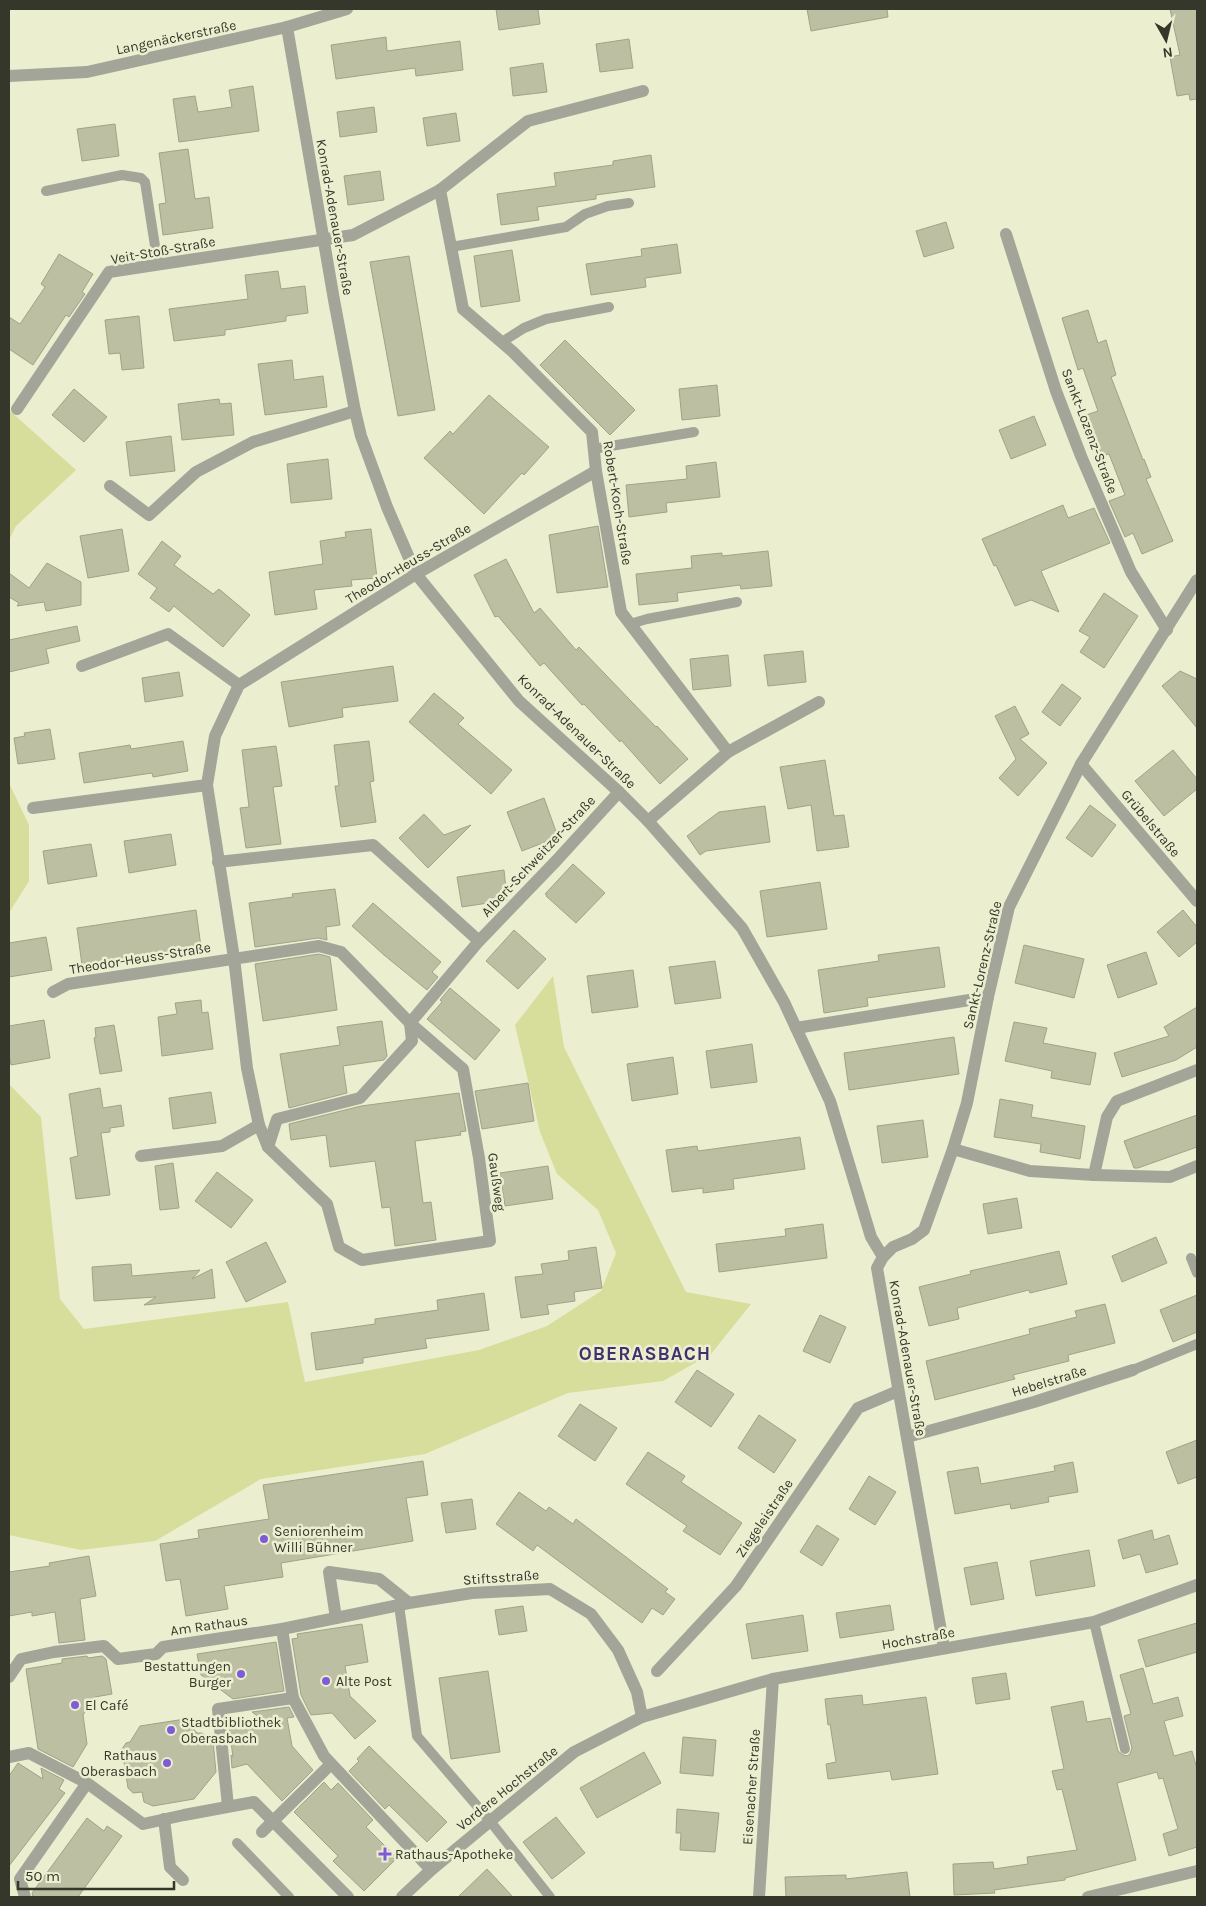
<svg xmlns="http://www.w3.org/2000/svg" width="1206" height="1906" font-family="Karla,sans-serif">
	<style>
		.green { fill: #d7de9c }
		.building { fill: #bcbfa1; stroke: #a0a486 }
		.lines { fill: none; stroke-linecap: round; stroke-linejoin: round }
		.service { stroke: #a3a598; stroke-width: 10 }
		.pedestrian { stroke: #a3a598; stroke-width: 12 }
		.minor { stroke: #a3a598; stroke-width: 12 }
		.tertiary { stroke: #a3a598; stroke-width: 12 }
		.poi-dot { fill: #7f5cd6; stroke: #ebefd0; stroke-width: 2 }
		.labels { text-anchor: middle; stroke-width: 5; stroke-linejoin: round; paint-order: stroke }
		.street-label { font-size: 14px; fill: #35372a; stroke: #ebefd0 }
		.poi-label { font-size: 14px; fill: #35372a; stroke: #ebefd0; text-anchor: start }
		.district-label { font-size: 19px; font-weight: bold; letter-spacing: 1px; fill: #40306c; stroke: #ebefd0 }
	</style>
	<rect width="100%" height="100%" fill="#ebefd0"/>
	<g class="green">
		<polygon points="9,410 76,470 16,526 9,540"/>
		<polygon points="9,783 29,825 29,881 9,913"/>
		<polygon points="553,976 564,1047 686,1292 751,1304 711,1354 663,1381 568,1393 425,1454 261,1479 155,1541 81,1550 9,1535 9,1084 41,1117 60,1299 84,1329 288,1302 305,1382 479,1350 547,1326 601,1291 616,1253 598,1210 557,1174 540,1132 515,1025"/>
	</g>
	<g class="building">
		<polygon points="496,9 538,9 540,24 499,30"/>
		<polygon points="807,9 887,9 888,17 811,31"/>
		<polygon points="1170,9 1197,9 1197,99 1190,100 1189,94 1177,96 1170,57 1180,55"/>
		<polygon points="386,37 387,51 460,41 463,70 416,76 415,68 336,79 331,45"/>
		<polygon points="629,39 633,68 600,72 596,44"/>
		<polygon points="543,63 547,92 513,96 510,68"/>
		<polygon points="253,86 259,131 179,142 173,99 195,96 198,112 232,107 229,90"/>
		<polygon points="374,107 377,132 340,137 337,112"/>
		<polygon points="456,113 460,141 427,146 423,118"/>
		<polygon points="115,124 119,156 82,161 77,129"/>
		<polygon points="188,149 195,199 209,197 213,228 163,235 159,204 166,203 159,153"/>
		<polygon points="651,155 655,187 596,195 596,199 537,207 539,220 501,225 497,194 556,186 554,173 613,165 613,161"/>
		<polygon points="380,171 384,200 348,205 344,176"/>
		<polygon points="946,222 954,248 924,257 916,231"/>
		<polygon points="677,244 681,273 645,278 646,287 591,295 586,264 642,256 641,249"/>
		<polygon points="512,250 520,301 481,307 474,256"/>
		<polygon points="59,254 93,274 82,292 85,294 69,317 66,315 33,365 9,349 9,317 20,324 45,287 41,284"/>
		<polygon points="409,256 435,410 398,416 370,262"/>
		<polygon points="278,271 281,289 305,286 308,313 286,316 286,321 225,330 225,335 174,341 169,309 248,299 245,275"/>
		<polygon points="1088,310 1098,343 1106,340 1116,375 1111,377 1143,460 1144,459 1151,477 1146,479 1173,541 1142,554 1133,533 1125,537 1109,501 1125,495 1109,454 1102,456 1086,415 1098,411 1083,368 1078,370 1062,318"/>
		<polygon points="139,316 144,368 122,370 120,353 109,354 105,320"/>
		<polygon points="565,340 635,410 610,435 540,365"/>
		<polygon points="292,360 294,380 323,376 327,407 265,415 258,364"/>
		<polygon points="717,385 720,416 682,420 679,389"/>
		<polygon points="74,389 107,417 84,442 52,415"/>
		<polygon points="489,395 549,447 524,475 522,473 484,514 424,458 450,431 453,434"/>
		<polygon points="219,399 220,404 231,403 234,435 182,440 178,404"/>
		<polygon points="1034,416 1046,445 1011,459 999,430"/>
		<polygon points="171,436 175,471 130,476 126,442"/>
		<polygon points="328,459 332,499 291,503 287,464"/>
		<polygon points="716,462 720,497 666,503 667,512 629,517 626,485 687,479 686,466"/>
		<polygon points="1063,505 1068,518 1094,508 1110,543 1041,571 1059,612 1031,600 1015,606 996,565 994,566 982,539"/>
		<polygon points="598,526 608,587 557,593 549,535"/>
		<polygon points="122,529 129,571 88,578 80,536"/>
		<polygon points="371,529 377,578 351,580 352,586 314,590 317,609 275,615 269,572 323,564 320,541 346,537 345,532"/>
		<polygon points="162,541 181,556 174,565 213,594 219,589 250,615 223,647 174,606 169,612 150,598 157,588 138,574"/>
		<polygon points="768,551 772,586 741,589 740,585 677,593 678,601 639,605 636,574 692,568 691,556 722,553 722,556"/>
		<polygon points="506,559 534,613 540,608 576,650 579,647 656,727 657,726 688,759 660,784 621,740 620,742 584,704 582,705 544,663 540,666 498,616 495,617 474,575"/>
		<polygon points="47,563 81,582 81,605 46,611 44,602 17,606 19,603 9,597 9,573 29,588"/>
		<polygon points="1104,593 1138,616 1104,668 1080,652 1090,637 1079,631"/>
		<polygon points="77,626 80,641 46,649 49,663 9,672 9,640"/>
		<polygon points="803,651 806,682 768,686 764,655"/>
		<polygon points="728,655 731,686 693,690 690,659"/>
		<polygon points="393,666 398,701 342,708 343,717 289,727 281,682"/>
		<polygon points="1180,671 1197,679 1197,728 1162,686"/>
		<polygon points="179,672 183,696 145,702 142,678"/>
		<polygon points="1062,684 1081,698 1060,726 1042,712"/>
		<polygon points="434,693 464,718 458,724 512,770 491,794 409,722"/>
		<polygon points="1015,706 1029,734 1020,739 1047,763 1018,796 999,778 1016,759 995,716"/>
		<polygon points="50,729 55,759 18,764 14,738 25,736 24,733"/>
		<polygon points="183,741 188,771 153,777 152,773 84,783 79,753 130,745 131,749"/>
		<polygon points="369,741 374,781 370,782 376,822 341,827 335,786 339,786 334,745"/>
		<polygon points="276,746 282,786 273,787 281,844 246,848 240,808 249,807 242,750"/>
		<polygon points="1173,750 1197,779 1197,789 1164,816 1135,781"/>
		<polygon points="825,760 834,816 844,815 849,847 817,851 811,805 788,809 780,767"/>
		<polygon points="544,798 558,837 522,851 507,812"/>
		<polygon points="1090,805 1116,825 1092,857 1066,838"/>
		<polygon points="765,806 770,842 706,851 700,855 687,836 719,812"/>
		<polygon points="424,814 444,835 471,825 428,868 399,838"/>
		<polygon points="171,834 176,865 129,873 124,841"/>
		<polygon points="91,844 97,876 48,884 43,851"/>
		<polygon points="573,864 605,893 576,923 546,896 547,894 545,894"/>
		<polygon points="504,870 507,900 462,907 457,877"/>
		<polygon points="820,882 827,929 767,937 760,891"/>
		<polygon points="335,889 340,925 326,927 327,940 318,938 255,947 249,903 293,897 292,894"/>
		<polygon points="373,903 441,962 432,972 438,977 427,990 384,955 352,926"/>
		<polygon points="196,910 201,947 82,965 77,928"/>
		<polygon points="1183,910 1197,927 1197,942 1179,957 1157,932"/>
		<polygon points="514,930 546,959 518,989 486,961"/>
		<polygon points="46,937 52,970 9,977 9,943"/>
		<polygon points="1024,945 1084,959 1074,998 1015,983"/>
		<polygon points="939,947 945,987 867,998 868,1006 824,1013 818,970 879,961 878,955"/>
		<polygon points="1146,952 1157,984 1118,998 1107,965"/>
		<polygon points="319,954 330,957 337,1010 263,1021 255,964"/>
		<polygon points="715,961 721,998 675,1004 669,967"/>
		<polygon points="633,970 638,1007 592,1013 587,976"/>
		<polygon points="450,988 500,1030 475,1060 427,1019 442,1002 440,1000"/>
		<polygon points="201,1000 202,1013 208,1012 213,1049 162,1056 158,1017 177,1014 175,1003"/>
		<polygon points="1197,1007 1197,1047 1176,1060 1122,1077 1114,1053 1169,1036 1164,1027"/>
		<polygon points="44,1020 50,1058 11,1065 9,1054 9,1026"/>
		<polygon points="382,1021 387,1056 384,1060 343,1066 347,1093 289,1108 280,1054 340,1045 337,1027"/>
		<polygon points="1014,1022 1047,1028 1043,1043 1096,1053 1090,1085 1051,1078 1052,1071 1005,1061"/>
		<polygon points="114,1025 122,1071 100,1074 94,1038 96,1037 95,1028"/>
		<polygon points="954,1037 959,1074 849,1090 844,1053"/>
		<polygon points="752,1044 757,1082 711,1088 706,1051"/>
		<polygon points="673,1057 678,1094 632,1101 627,1064"/>
		<polygon points="528,1083 534,1121 482,1129 475,1091"/>
		<polygon points="100,1088 103,1108 121,1105 124,1126 110,1128 110,1132 101,1133 110,1195 76,1199 70,1158 78,1156 69,1094"/>
		<polygon points="211,1092 216,1123 173,1129 169,1098"/>
		<polygon points="459,1093 466,1131 460,1132 461,1135 415,1141 423,1203 431,1202 436,1240 395,1246 390,1207 382,1208 375,1161 330,1167 326,1135 291,1140 289,1124 361,1106"/>
		<polygon points="1000,1099 1033,1105 1031,1117 1085,1126 1080,1159 1040,1152 1041,1144 994,1137"/>
		<polygon points="1197,1115 1197,1147 1138,1168 1134,1168 1124,1141"/>
		<polygon points="923,1120 928,1157 882,1163 877,1126"/>
		<polygon points="800,1137 805,1169 733,1179 734,1189 703,1193 703,1188 672,1192 666,1150 697,1146 698,1151"/>
		<polygon points="173,1163 179,1208 160,1210 155,1166"/>
		<polygon points="548,1166 553,1199 505,1206 500,1173"/>
		<polygon points="217,1172 253,1200 231,1228 195,1201"/>
		<polygon points="1017,1198 1022,1228 988,1234 983,1204"/>
		<polygon points="823,1224 827,1258 719,1272 716,1244 786,1236 785,1229"/>
		<polygon points="1156,1237 1167,1263 1122,1282 1112,1256"/>
		<polygon points="266,1242 286,1282 246,1302 226,1262"/>
		<polygon points="596,1247 602,1288 574,1292 575,1301 547,1305 549,1314 521,1318 515,1277 543,1274 541,1264 569,1260 568,1251"/>
		<polygon points="1059,1251 1067,1284 1030,1293 1029,1290 957,1308 959,1319 929,1326 919,1287 971,1274 970,1271"/>
		<polygon points="131,1264 132,1276 200,1270 192,1279 212,1269 215,1298 144,1305 156,1297 94,1301 92,1267"/>
		<polygon points="484,1293 489,1330 425,1339 427,1348 363,1358 363,1363 316,1370 311,1333 375,1324 375,1319 438,1310 437,1300"/>
		<polygon points="1197,1295 1197,1332 1173,1342 1160,1310"/>
		<polygon points="1105,1304 1115,1343 1068,1355 1069,1361 1013,1375 1015,1379 935,1400 926,1361 1030,1334 1029,1329 1077,1317 1075,1311"/>
		<polygon points="820,1315 846,1327 830,1363 803,1351"/>
		<polygon points="697,1370 734,1394 711,1427 675,1402"/>
		<polygon points="580,1404 617,1428 595,1461 558,1436"/>
		<polygon points="759,1415 796,1440 774,1473 738,1448"/>
		<polygon points="1197,1440 1197,1477 1178,1484 1166,1452"/>
		<polygon points="648,1452 685,1476 681,1482 742,1523 720,1555 683,1531 687,1526 626,1484"/>
		<polygon points="423,1461 428,1495 406,1498 413,1541 281,1563 283,1577 224,1586 228,1609 186,1616 180,1579 166,1581 160,1544 199,1538 198,1530 269,1519 263,1485"/>
		<polygon points="1073,1462 1078,1492 1048,1497 1049,1502 1011,1509 1010,1504 955,1514 947,1472 978,1467 981,1484 1055,1471 1054,1466"/>
		<polygon points="869,1476 896,1492 875,1525 849,1509"/>
		<polygon points="519,1492 546,1511 549,1507 573,1524 576,1519 668,1589 665,1592 675,1599 663,1615 652,1608 642,1623 537,1545 533,1551 496,1524"/>
		<polygon points="472,1499 476,1529 446,1533 441,1503"/>
		<polygon points="817,1525 839,1539 822,1566 800,1552"/>
		<polygon points="1152,1530 1154,1540 1169,1535 1178,1564 1146,1573 1140,1554 1123,1559 1118,1540"/>
		<polygon points="1089,1550 1095,1586 1036,1596 1030,1561"/>
		<polygon points="89,1556 96,1596 80,1599 85,1640 59,1643 55,1612 32,1616 32,1612 9,1616 9,1572 50,1566 49,1563"/>
		<polygon points="997,1562 1004,1599 971,1605 964,1568"/>
		<polygon points="890,1605 894,1630 840,1638 836,1613"/>
		<polygon points="523,1606 527,1631 499,1635 495,1610"/>
		<polygon points="803,1615 808,1651 752,1659 746,1624"/>
		<polygon points="1197,1623 1197,1652 1146,1667 1138,1640"/>
		<polygon points="362,1624 368,1662 345,1666 350,1696 376,1721 355,1739 332,1713 311,1715 301,1695 292,1639 298,1638 297,1634"/>
		<polygon points="276,1642 284,1691 233,1699 201,1675 197,1654"/>
		<polygon points="87,1656 88,1658 102,1656 106,1659 112,1694 95,1697 83,1715 87,1744 73,1767 38,1749 26,1669 62,1663 62,1659"/>
		<polygon points="1143,1668 1153,1704 1178,1697 1183,1716 1164,1721 1174,1756 1192,1751 1197,1769 1197,1847 1169,1856 1163,1834 1178,1829 1163,1778 1159,1779 1157,1772 1117,1783 1136,1860 1065,1878 1065,1880 994,1890 995,1893 954,1895 953,1864 993,1862 994,1869 1028,1864 1027,1857 1077,1850 1062,1789 1057,1790 1052,1771 1064,1769 1051,1707 1083,1701 1087,1722 1110,1718 1118,1751 1123,1755 1127,1756 1130,1754 1132,1748 1124,1716 1131,1714 1120,1675"/>
		<polygon points="488,1671 500,1752 451,1759 439,1678"/>
		<polygon points="1006,1673 1010,1699 976,1704 972,1678"/>
		<polygon points="862,1695 863,1705 926,1697 938,1774 892,1780 890,1771 828,1779 826,1764 836,1762 830,1724 828,1725 825,1699"/>
		<polygon points="289,1707 294,1717 287,1718 292,1746 313,1770 282,1801 247,1764 232,1768 231,1755 233,1757 229,1727 264,1721 252,1712"/>
		<polygon points="185,1719 197,1733 202,1733 213,1741 216,1772 194,1799 153,1806 144,1802 142,1792 133,1793 128,1788 122,1749 126,1743 130,1742 140,1726"/>
		<polygon points="683,1737 716,1740 713,1776 680,1773"/>
		<polygon points="369,1746 447,1822 427,1842 389,1805 385,1809 349,1771 359,1761 357,1759"/>
		<polygon points="644,1752 661,1783 597,1818 580,1788"/>
		<polygon points="18,1763 43,1779 41,1768 64,1780 59,1789 65,1793 9,1866 9,1776"/>
		<polygon points="324,1782 331,1790 338,1783 373,1820 366,1827 397,1858 364,1891 333,1861 338,1856 294,1812"/>
		<polygon points="677,1809 719,1813 715,1852 680,1850 681,1833 676,1833"/>
		<polygon points="556,1817 585,1853 552,1879 523,1842"/>
		<polygon points="87,1818 104,1831 107,1826 122,1836 78,1897 33,1897 32,1893"/>
		<polygon points="487,1869 513,1897 458,1897"/>
		<polygon points="907,1872 910,1897 786,1897 785,1877 846,1875 846,1879"/>
	</g>
	<g class="lines">
		<g class="service">
			<polyline points="46,191 122,175 141,178 145,182 158,265"/>
			<polyline points="451,247 566,227 585,214 608,206 629,203"/>
			<polyline points="502,342 524,328 546,319 609,307"/>
			<polyline points="593,449 694,432"/>
			<polyline points="630,624 647,619 737,602"/>
			<polyline points="1191,1258 1197,1273"/>
			<polyline points="1133,1370 1197,1344"/>
			<polyline points="399,1605 417,1736 490,1821 550,1897"/>
			<polyline points="1094,1622 1125,1749"/>
			<polyline points="237,1843 289,1897"/>
		</g>
		<g class="pedestrian">
			<polyline points="282,1629 336,1618"/>
			<polyline points="9,1677 21,1659 54,1652 104,1646 118,1659 156,1654 163,1647 282,1629 293,1698 324,1756 431,1870"/>
			<polyline points="9,1757 29,1753 87,1783 143,1824 184,1815 254,1802 348,1897"/>
			<polyline points="228,1806 218,1709 293,1698"/>
			<polyline points="164,1819 170,1867 183,1880"/>
			<polyline points="262,1832 331,1764"/>
			<polyline points="25,1897 20,1879 87,1783"/>
		</g>
		<g class="minor">
			<polyline points="287,27 334,300 355,411 361,436 387,507 416,574 519,701 619,792 648,821 742,928 784,1002 830,1101 871,1237 883,1257 877,1268 944,1648"/>
			<polyline points="9,76 87,72 287,27 347,9"/>
			<polyline points="440,190 463,309 513,352 592,432 596,471 621,612 728,752"/>
			<polyline points="1006,234 1056,391 1081,456 1131,572 1167,630"/>
			<polyline points="17,409 109,272 353,235 440,190 528,121 643,91"/>
			<polyline points="110,486 149,515 196,472 253,442 355,411"/>
			<polyline points="82,666 168,634 239,685"/>
			<polyline points="1081,764 1197,901"/>
			<polyline points="33,808 207,785"/>
			<polyline points="648,821 728,752 819,702"/>
			<polyline points="218,862 373,845 479,941"/>
			<polyline points="53,992 68,984 319,946 341,952 410,1023 463,1069 479,1158 490,1241 362,1260 339,1247 327,1204 268,1147 259,1125 247,1068 234,958 207,785 215,736 239,685 416,574 596,471"/>
			<polyline points="796,1028 988,997"/>
			<polyline points="268,1147 277,1119 360,1098 412,1041 410,1023 479,941 556,861 619,792"/>
			<polyline points="953,1149 1030,1171 1094,1175 1170,1177 1197,1166"/>
			<polyline points="141,1156 222,1146 259,1125"/>
			<polyline points="1094,1175 1107,1117 1117,1101 1197,1070"/>
			<polyline points="883,1257 893,1247 912,1239 924,1230 953,1149 967,1103 988,997 1009,907 1081,764 1197,580"/>
			<polyline points="907,1437 1034,1402 1133,1370"/>
			<polyline points="409,1603 379,1579 329,1572 336,1618 409,1603 472,1593 550,1589 591,1614 618,1650 637,1692 642,1717"/>
			<polyline points="657,1671 736,1586 858,1408 898,1391"/>
			<polyline points="759,1897 773,1679"/>
			<polyline points="1088,1897 1197,1871"/>
		</g>
		<polyline class="tertiary" points="402,1897 431,1870 574,1752 642,1717 773,1679 1094,1622 1197,1585"/>
	</g>
	<g class="poi-dot">
		<circle cx="264" cy="1539" r="5"/>
		<circle cx="241" cy="1674" r="5"/>
		<circle cx="326" cy="1681" r="5"/>
		<circle cx="75" cy="1705" r="5"/>
		<circle cx="171" cy="1730" r="5"/>
		<circle cx="167" cy="1763" r="5"/>
		<path d="M382.5 1846.5h5v5h5v5h-5v5h-5v-5h-5v-5h5z"/>
	</g>
	<g class="labels">
		<g class="street-label">
			<text transform="translate(176 37) rotate(-12)" y="5">Langenäckerstraße</text>
			<text transform="translate(335 217) rotate(80)" y="5">Konrad-Adenauer-Straße</text>
			<text transform="translate(163 250) rotate(-10)" y="5">Veit-Stoß-Straße</text>
			<text transform="translate(1090 431) rotate(69)" y="5">Sankt-Lozenz-Straße</text>
			<text transform="translate(618 503) rotate(81)" y="5">Robert-Koch-Straße</text>
			<text transform="translate(408 563) rotate(-31)" y="5">Theodor-Heuss-Straße</text>
			<text transform="translate(577 731) rotate(44)" y="5">Konrad-Adenauer-Straße</text>
			<text transform="translate(1151 823) rotate(50)" y="5">Grübelstraße</text>
			<text transform="translate(538 856) rotate(-47)" y="5">Albert-Schweitzer-Straße</text>
			<text transform="translate(140 958) rotate(-9)" y="5">Theodor-Heuss-Straße</text>
			<text transform="translate(982 965) rotate(-77)" y="5">Sankt-Lorenz-Straße</text>
			<text transform="translate(497 1182) rotate(82)" y="5">Gaußweg</text>
			<text transform="translate(908 1358) rotate(80)" y="5">Konrad-Adenauer-Straße</text>
			<text transform="translate(1049 1381) rotate(-17)" y="5">Hebelstraße</text>
			<text transform="translate(764 1518) rotate(-56)" y="5">Ziegeleistraße</text>
			<text transform="translate(501 1577) rotate(-4)" y="5">Stiftsstraße</text>
			<text transform="translate(209 1625) rotate(-8)" y="5">Am Rathaus</text>
			<text transform="translate(918 1638) rotate(-10)" y="5">Hochstraße</text>
			<text transform="translate(751 1787) rotate(-86)" y="5">Eisenacher Straße</text>
			<text transform="translate(507 1788) rotate(-39)" y="5">Vordere Hochstraße</text>
		</g>
		<g class="poi-label">
			<text x="274" y="1536">Seniorenheim<tspan x="274" dy="16">Willi Bühner</tspan></text>
			<text x="231" y="1671" text-anchor="end">Bestattungen<tspan x="231" dy="16">Burger</tspan></text>
			<text x="336" y="1686">Alte Post</text>
			<text x="85" y="1710">El Café</text>
			<text x="181" y="1727">Stadtbibliothek<tspan x="181" dy="16">Oberasbach</tspan></text>
			<text x="157" y="1760" text-anchor="end">Rathaus<tspan x="157" dy="16">Oberasbach</tspan></text>
			<text x="395" y="1859">Rathaus-Apotheke</text>
		</g>
		<g class="district-label">
			<text x="645" y="1360">OBERASBACH</text>
		</g>
	</g>
	<rect width="1206" height="1906" fill="none" stroke="#35372a" stroke-width="20"/>
	<g transform="translate(1166 40) rotate(172)" stroke="#ebefd0" stroke-width="4" paint-order="stroke">
	<path d="M0-4L9 19L0 12L-9 19Z" fill="#35372a"/>
	<text y="-8" font-size="14" font-weight="bold" text-anchor="middle" fill="#35372a">N</text>
	</g>
	<path d="M18 1881v8h156v-8" fill="none" stroke="#35372a" stroke-width="2.5"/>
	<text x="25" y="1881" font-size="15" fill="#35372a" stroke="#ebefd0" stroke-width="4" paint-order="stroke">50 m</text>
</svg>
